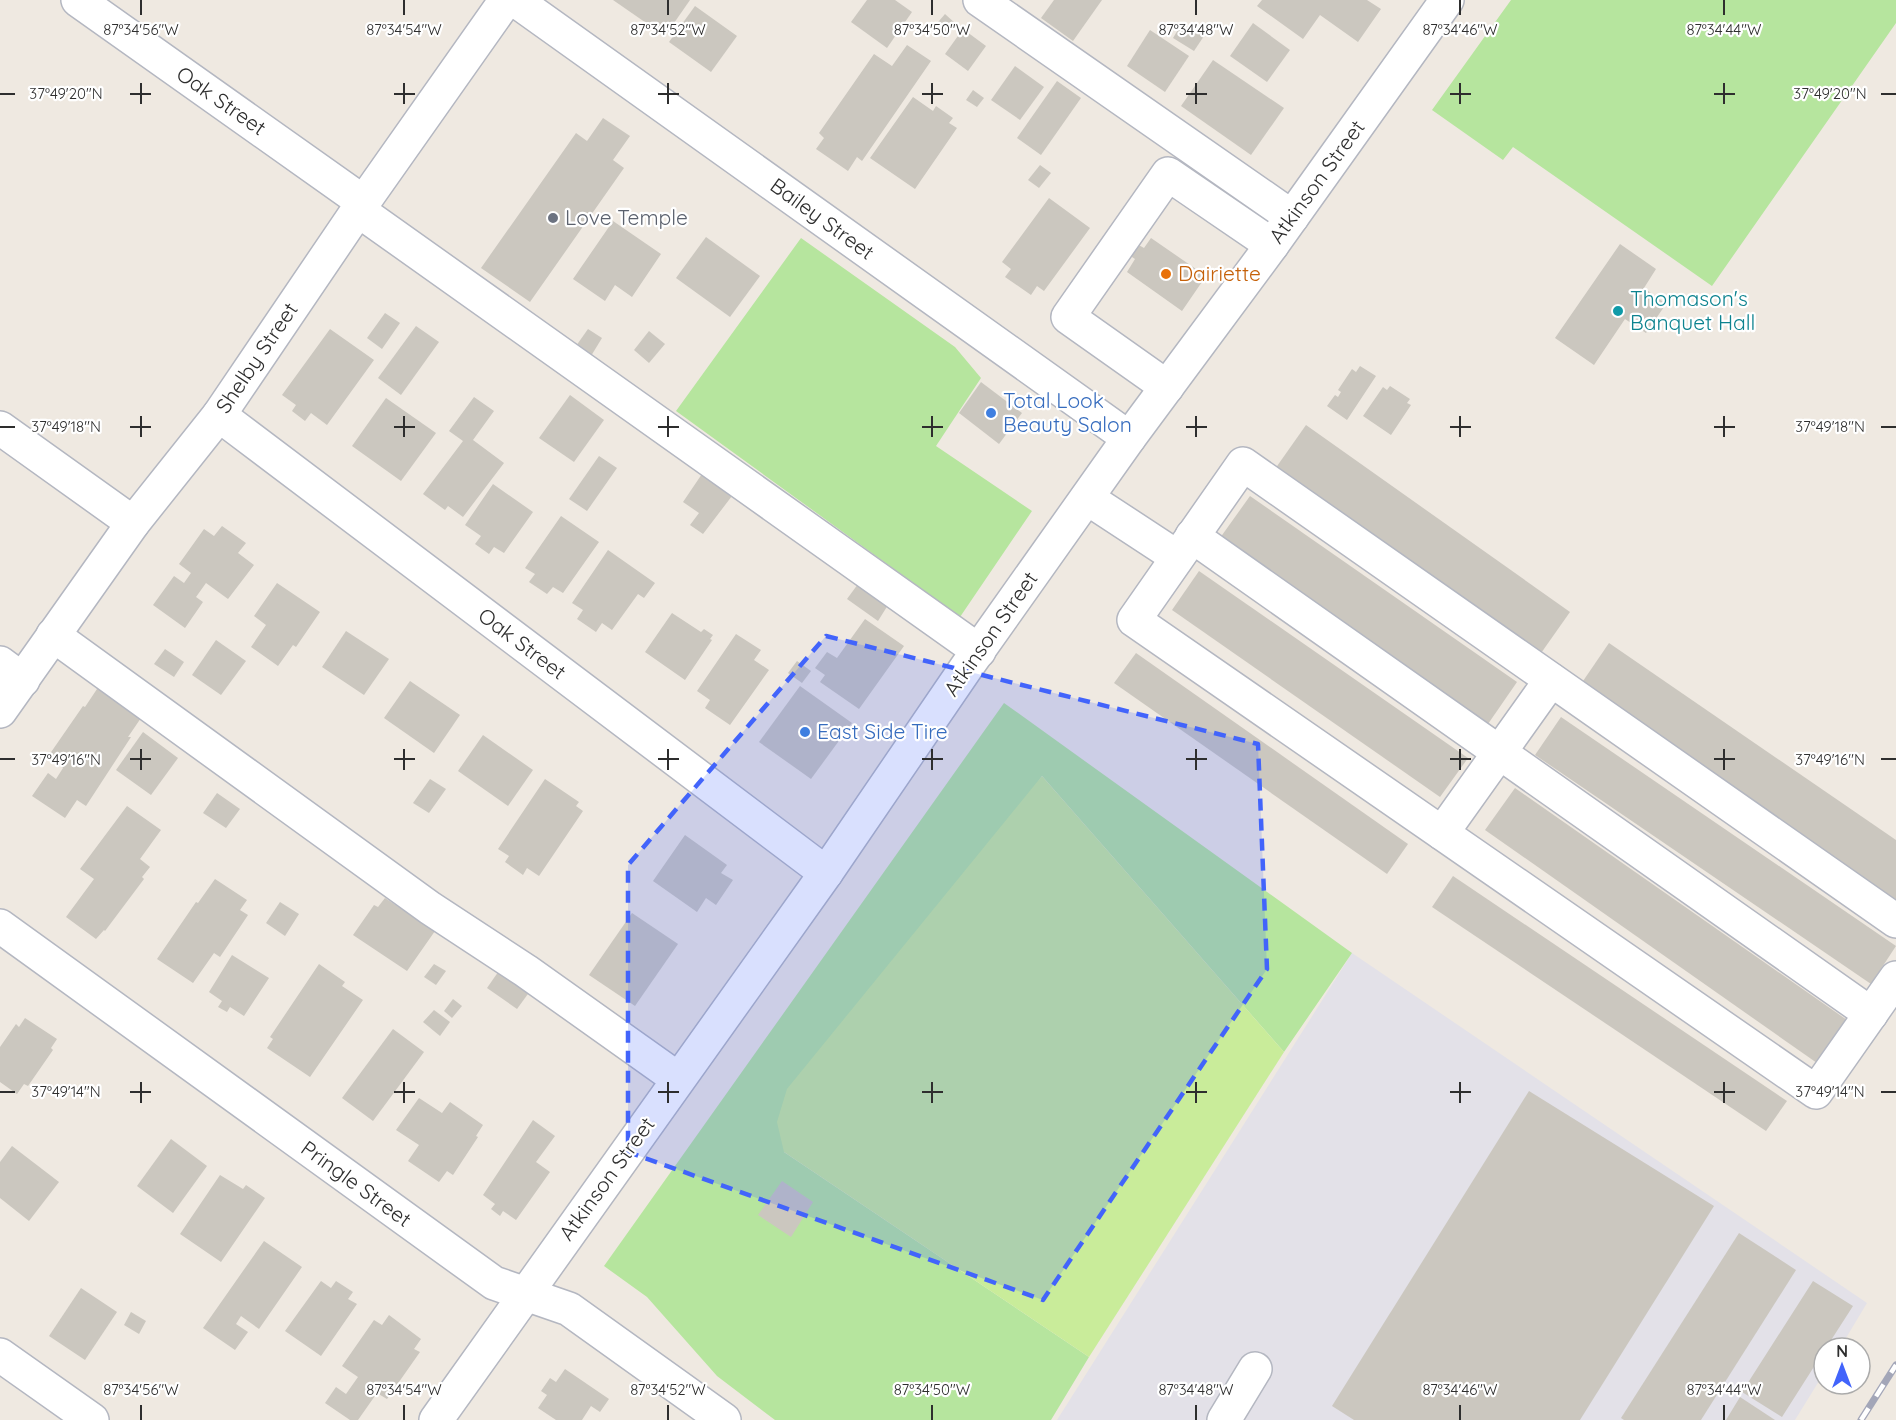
<svg xmlns="http://www.w3.org/2000/svg" width="1896" height="1420" font-family="Quicksand,sans-serif">
	<style>
		.industrial { fill: #e3e1e8 }
		.green { fill: #b6e59e }
		.pitch { fill: #c9ec9a }
		.building { fill: #cbc7bf }
		.lines { fill: none; stroke-linecap: round; stroke-linejoin: round }
		.minor-casing { stroke: #b4b7c1; stroke-width: 36 }
		.minor { stroke: #fff; stroke-width: 33 }
		.rail-casing { stroke: #a3a6b8; stroke-width: 7 }
		.rail { stroke: #fff; stroke-width: 4.5; stroke-dasharray: 14; stroke-linecap: butt }
		.marked { fill: #4264fb; fill-opacity: 0.2; stroke: #4264fb; stroke-width: 4.5; stroke-dasharray: 12 8; stroke-linejoin: round }
		.ticks { fill: none; stroke: #2e2e2e; stroke-width: 2 }
		.worship-dot { fill: #6b7280; stroke: #fff; stroke-width: 2 }
		.food-dot { fill: #e8710a; stroke: #fff; stroke-width: 2 }
		.culture-dot { fill: #0f9aa8; stroke: #fff; stroke-width: 2 }
		.shop-dot { fill: #3f7fe0; stroke: #fff; stroke-width: 2 }
		.labels { text-anchor: middle; stroke-width: 4.5; stroke-linejoin: round; paint-order: stroke }
		.street-label { font-size: 21px; fill: #2e2e2e; stroke: #fff }
		.worship-label { font-size: 21px; fill: #5b616d; stroke: #fff; text-anchor: start }
		.food-label { font-size: 21px; fill: #c56008; stroke: #fff; text-anchor: start }
		.culture-label { font-size: 21px; fill: #0d838f; stroke: #fff; text-anchor: start }
		.shop-label { font-size: 21px; fill: #366cbe; stroke: #fff; text-anchor: start }
		.ticks-label { font-size: 15px; text-anchor: middle; fill: #2e2e2e; stroke: #fff; stroke-width: 4.5; stroke-linejoin: round; paint-order: stroke }
	</style>
	<rect width="100%" height="100%" fill="#efe9e1"/>
	<polygon class="industrial" points="1352,953 1867,1303 1840,1348 1824,1348 1824,1373 1795,1420 1057,1420"/>
	<g class="green">
		<polygon points="1511,0 1896,0 1896,23 1712,286 1513,147 1503,160 1432,110"/>
		<polygon points="801,238 955,347 981,378 936,446 1032,511 960,617 676,411"/>
		<polygon points="1004,703 1352,953 1284,1052 1042,776 784,1152 1089,1357 1051,1420 775,1420 717,1376 647,1297 604,1266"/>
	</g>
	<polygon class="pitch" points="1042,776 1284,1052 1089,1357 784,1152 777,1122 787,1089"/>
	<g class="building">
		<polygon points="613,0 690,0 665,36"/>
		<polygon points="867,0 895,0 912,12 887,48 851,22"/>
		<polygon points="1054,0 1102,0 1073,41 1041,18"/>
		<polygon points="1262,0 1367,0 1381,9 1358,42 1320,15 1303,39 1257,6"/>
		<polygon points="695,6 737,36 711,72 669,42"/>
		<polygon points="945,14 956,24 945,38 933,28"/>
		<polygon points="1182,23 1204,36 1194,51 1173,38"/>
		<polygon points="1253,23 1290,50 1267,82 1230,56"/>
		<polygon points="963,29 986,46 968,71 945,54"/>
		<polygon points="1150,30 1189,56 1165,92 1127,66"/>
		<polygon points="907,45 931,61 862,161 857,157 848,171 816,149 824,138 819,133 874,54 892,66"/>
		<polygon points="1213,60 1284,108 1251,155 1181,106"/>
		<polygon points="1015,66 1044,87 1020,120 991,100"/>
		<polygon points="1057,81 1081,98 1041,155 1017,138"/>
		<polygon points="973,90 984,98 977,107 966,100"/>
		<polygon points="913,97 933,111 936,106 953,118 949,123 957,128 915,189 870,158"/>
		<polygon points="603,118 630,136 613,160 624,168 530,302 481,268 576,133 587,141"/>
		<polygon points="1040,165 1051,173 1039,188 1028,180"/>
		<polygon points="1049,198 1090,228 1044,291 1037,286 1031,295 1005,277 1011,269 1002,262"/>
		<polygon points="613,221 661,254 632,297 615,285 605,301 573,279"/>
		<polygon points="706,237 760,276 730,317 676,278"/>
		<polygon points="1151,238 1206,276 1182,311 1127,272 1135,259 1129,255 1137,244 1144,248"/>
		<polygon points="1620,244 1656,269 1644,288 1666,304 1646,333 1625,319 1594,365 1555,338"/>
		<polygon points="385,313 400,323 382,349 367,338"/>
		<polygon points="416,326 439,342 401,395 378,378"/>
		<polygon points="330,329 374,360 327,425 311,413 305,421 292,411 296,405 282,395"/>
		<polygon points="588,329 602,338 591,356 576,346"/>
		<polygon points="649,331 665,344 649,363 634,350"/>
		<polygon points="1360,366 1376,376 1347,420 1327,406 1335,395 1338,397 1341,392 1338,390 1352,369 1356,372"/>
		<polygon points="981,382 1022,413 999,444 959,413"/>
		<polygon points="1390,386 1410,399 1407,403 1411,405 1391,435 1363,416 1383,387 1387,390"/>
		<polygon points="570,395 604,420 574,462 539,438"/>
		<polygon points="474,397 494,411 473,440 504,463 463,517 448,506 445,510 423,494 463,441 449,431"/>
		<polygon points="386,398 436,433 401,481 352,446"/>
		<polygon points="1306,425 1570,612 1539,656 1275,469"/>
		<polygon points="599,456 617,468 587,511 569,499"/>
		<polygon points="704,471 735,492 703,534 690,525 699,513 683,502"/>
		<polygon points="493,484 533,512 504,553 494,547 489,554 475,544 481,536 465,525"/>
		<polygon points="1250,496 1517,682 1488,724 1220,538"/>
		<polygon points="561,516 599,542 563,593 553,587 547,594 529,582 535,574 525,568"/>
		<polygon points="222,526 246,543 238,553 254,565 228,599 206,583 196,597 203,602 185,628 153,605 174,576 184,583 191,573 179,564 204,529 214,536"/>
		<polygon points="608,550 655,583 644,598 638,594 612,630 602,623 596,632 577,619 583,610 572,603"/>
		<polygon points="1199,571 1468,758 1440,797 1172,610"/>
		<polygon points="277,583 320,612 296,647 293,645 278,666 251,647 266,625 254,616"/>
		<polygon points="858,584 888,605 878,621 847,599"/>
		<polygon points="672,613 701,632 704,629 713,635 710,639 712,640 685,680 645,652"/>
		<polygon points="865,619 904,646 859,709 820,682 825,675 815,668 827,652 837,658"/>
		<polygon points="346,631 389,659 364,695 322,667"/>
		<polygon points="736,634 761,650 754,660 769,670 730,725 705,708 710,700 697,691"/>
		<polygon points="216,640 246,661 221,695 192,675"/>
		<polygon points="1609,643 1896,840 1896,901 1581,684"/>
		<polygon points="165,649 184,662 174,677 154,664"/>
		<polygon points="1136,653 1408,844 1387,874 1114,683"/>
		<polygon points="797,661 811,671 802,683 788,673"/>
		<polygon points="410,681 460,715 434,753 384,718"/>
		<polygon points="99,686 143,715 128,737 131,737 86,806 77,800 65,818 32,796 48,773 56,779 63,768 47,758 83,706 85,707"/>
		<polygon points="800,686 852,723 811,779 759,742"/>
		<polygon points="1561,717 1896,946 1871,984 1535,755"/>
		<polygon points="143,732 178,758 151,795 116,770"/>
		<polygon points="483,735 533,770 508,806 458,771"/>
		<polygon points="430,779 446,789 429,813 413,803"/>
		<polygon points="545,779 579,802 576,806 583,811 539,876 527,868 523,875 505,862 509,856 498,849"/>
		<polygon points="1515,788 1847,1020 1817,1063 1485,830"/>
		<polygon points="217,793 240,809 226,828 203,813"/>
		<polygon points="127,806 161,830 140,859 150,867 142,877 144,879 105,931 104,930 96,939 66,917 94,879 80,869"/>
		<polygon points="685,835 727,865 721,873 733,880 716,905 706,898 697,912 653,881"/>
		<polygon points="1453,876 1787,1101 1766,1131 1432,907"/>
		<polygon points="215,879 247,900 240,910 248,915 220,957 214,953 193,983 157,959 196,902 198,903"/>
		<polygon points="385,898 435,931 407,971 353,935 374,905 378,907"/>
		<polygon points="280,902 299,914 285,936 266,923"/>
		<polygon points="632,913 678,944 635,1006 589,975"/>
		<polygon points="232,955 269,978 244,1016 230,1007 227,1012 218,1007 222,1001 209,992"/>
		<polygon points="319,964 345,982 342,986 363,1000 310,1077 267,1048 273,1039 270,1037"/>
		<polygon points="434,964 446,971 436,985 424,977"/>
		<polygon points="503,965 533,987 517,1009 487,988"/>
		<polygon points="453,999 462,1006 452,1018 444,1011"/>
		<polygon points="434,1010 450,1022 440,1036 423,1022"/>
		<polygon points="25,1018 57,1039 51,1048 53,1050 28,1086 24,1084 17,1094 0,1082 0,1047 16,1024 19,1027"/>
		<polygon points="393,1029 424,1052 373,1121 342,1098"/>
		<polygon points="1529,1091 1714,1206 1580,1420 1354,1420 1332,1406"/>
		<polygon points="419,1098 442,1113 450,1102 483,1125 476,1136 478,1137 453,1175 447,1171 439,1182 408,1161 419,1145 396,1130"/>
		<polygon points="533,1120 555,1136 536,1162 550,1172 516,1220 503,1211 500,1216 491,1209 495,1204 483,1195"/>
		<polygon points="171,1139 207,1166 173,1213 137,1186"/>
		<polygon points="12,1146 59,1182 29,1221 0,1198 0,1162"/>
		<polygon points="220,1175 243,1189 246,1185 265,1198 221,1262 180,1234"/>
		<polygon points="782,1181 813,1202 791,1237 758,1215"/>
		<polygon points="1739,1233 1796,1270 1701,1420 1624,1420 1621,1418"/>
		<polygon points="264,1241 302,1267 259,1329 241,1316 236,1324 248,1332 235,1350 203,1328"/>
		<polygon points="321,1281 331,1288 336,1281 353,1292 348,1299 357,1304 321,1356 285,1331"/>
		<polygon points="1813,1281 1853,1306 1826,1348 1824,1348 1824,1351 1782,1417 1742,1392"/>
		<polygon points="81,1288 117,1312 85,1360 49,1336"/>
		<polygon points="131,1312 146,1321 139,1334 124,1325"/>
		<polygon points="389,1315 421,1339 414,1349 420,1352 387,1399 377,1393 358,1420 350,1420 325,1403 336,1387 346,1394 358,1377 342,1366 374,1320 382,1325"/>
		<polygon points="565,1369 609,1399 600,1412 591,1406 582,1420 556,1420 538,1408 547,1395 541,1391 550,1378 556,1382"/>
		<polygon points="1740,1397 1775,1420 1726,1420"/>
	</g>
	<g class="lines">
		<g class="minor-casing">
			<g id="minor">
				<polyline points="78,0 363,202"/>
				<polyline points="515,0 1129,438"/>
				<polyline points="980,0 1292,217"/>
				<polyline points="358,210 979,651"/>
				<polyline points="1167,387 1068,317 1168,174 1272,245"/>
				<polyline points="219,415 826,873"/>
				<polyline points="0,428 133,523"/>
				<polyline points="1087,498 1177,557"/>
				<polyline points="1192,536 1871,1014"/>
				<polyline points="53,635 430,908 526,971 678,1079"/>
				<polyline points="0,663 23,680"/>
				<polyline points="0,711 133,523 219,415 358,210 506,0"/>
				<polyline points="1442,833 1551,680"/>
				<polyline points="1896,921 1243,464 1134,620 1816,1092 1896,978"/>
				<polyline points="0,926 494,1283 569,1309 724,1420"/>
				<polyline points="0,1355 92,1420"/>
				<polyline points="436,1420 826,873 966,668 1129,438 1272,245 1447,0"/>
				<polyline points="1224,1420 1255,1369"/>
			</g>
		</g>
		<use href="#minor" class="minor"/>
		<g class="rail-casing">
			<polyline id="rail" points="1861,1420 1896,1365"/>
		</g>
		<use href="#rail" class="rail"/>
	</g>
	<path class="marked" d="M826 636 1258 744 1267 969 1043 1300 628 1152V865Z"/>
	<path class="ticks" d="M141 0V15M404 0V15M668 0V15M932 0V15M1196 0V15M1460 0V15M1724 0V15M141 83V104M404 83V104M668 83V104M932 83V104M1196 83V104M1460 83V104M1724 83V104M0 94H15M130 94H151M394 94H415M658 94H679M922 94H943M1186 94H1207M1450 94H1471M1714 94H1735M1881 94H1896M141 416V437M404 416V437M668 416V437M932 416V437M1196 416V437M1460 416V437M1724 416V437M0 427H15M130 427H151M394 427H415M658 427H679M922 427H943M1186 427H1207M1450 427H1471M1714 427H1735M1881 427H1896M141 749V770M404 749V770M668 749V770M932 749V770M1196 749V770M1460 749V770M1724 749V770M0 759H15M130 759H151M394 759H415M658 759H679M922 759H943M1186 759H1207M1450 759H1471M1714 759H1735M1881 759H1896M141 1082V1103M404 1082V1103M668 1082V1103M932 1082V1103M1196 1082V1103M1460 1082V1103M1724 1082V1103M0 1092H15M130 1092H151M394 1092H415M658 1092H679M922 1092H943M1186 1092H1207M1450 1092H1471M1714 1092H1735M1881 1092H1896M141 1405V1420M404 1405V1420M668 1405V1420M932 1405V1420M1196 1405V1420M1460 1405V1420M1724 1405V1420"/>
	<circle class="worship-dot" cx="553" cy="218" r="6"/>
	<circle class="food-dot" cx="1166" cy="274" r="6"/>
	<circle class="culture-dot" cx="1618" cy="311" r="6"/>
	<g class="shop-dot">
		<circle cx="991" cy="413" r="6"/>
		<circle cx="805" cy="732" r="6"/>
	</g>
	<g class="labels">
		<g class="street-label">
			<text transform="translate(221 101) rotate(35)" y="7">Oak Street</text>
			<text transform="translate(1317 182) rotate(-54)" y="7">Atkinson Street</text>
			<text transform="translate(822 219) rotate(36)" y="7">Bailey Street</text>
			<text transform="translate(257 358) rotate(-56)" y="7">Shelby Street</text>
			<text transform="translate(991 634) rotate(-55)" y="7">Atkinson Street</text>
			<text transform="translate(522 644) rotate(37)" y="7">Oak Street</text>
			<text transform="translate(607 1179) rotate(-54)" y="7">Atkinson Street</text>
			<text transform="translate(356 1184) rotate(36)" y="7">Pringle Street</text>
		</g>
		<g class="worship-label">
			<text x="565" y="225">Love Temple</text>
		</g>
		<g class="food-label">
			<text x="1178" y="281">Dairiette</text>
		</g>
		<g class="culture-label">
			<text x="1630" y="306">Thomason's<tspan x="1630" dy="24">Banquet Hall</tspan></text>
		</g>
		<g class="shop-label">
			<text x="1003" y="408">Total Look<tspan x="1003" dy="24">Beauty Salon</tspan></text>
			<text x="817" y="739">East Side Tire</text>
		</g>
	</g>
	<g class="ticks-label">
		<text x="141" y="35">87°34'56"W</text>
		<text x="404" y="35">87°34'54"W</text>
		<text x="668" y="35">87°34'52"W</text>
		<text x="932" y="35">87°34'50"W</text>
		<text x="1196" y="35">87°34'48"W</text>
		<text x="1460" y="35">87°34'46"W</text>
		<text x="1724" y="35">87°34'44"W</text>
		<text x="66" y="99">37°49'20"N</text>
		<text x="1830" y="99">37°49'20"N</text>
		<text x="66" y="432">37°49'18"N</text>
		<text x="1830" y="432">37°49'18"N</text>
		<text x="66" y="765">37°49'16"N</text>
		<text x="1830" y="765">37°49'16"N</text>
		<text x="66" y="1097">37°49'14"N</text>
		<text x="1830" y="1097">37°49'14"N</text>
		<text x="141" y="1395">87°34'56"W</text>
		<text x="404" y="1395">87°34'54"W</text>
		<text x="668" y="1395">87°34'52"W</text>
		<text x="932" y="1395">87°34'50"W</text>
		<text x="1196" y="1395">87°34'48"W</text>
		<text x="1460" y="1395">87°34'46"W</text>
		<text x="1724" y="1395">87°34'44"W</text>
	</g>
	<g transform="translate(1842 1366)"><circle r="28" fill="#ffffff" stroke="#ababab" stroke-width="1.5"/>
	<path d="M0-4.5L10 22L0 15L-10 22Z" fill="#4264fb"/>
	<text y="-9" font-size="16" font-weight="bold" text-anchor="middle" fill="#2e2e2e">N</text>
	</g>
</svg>
